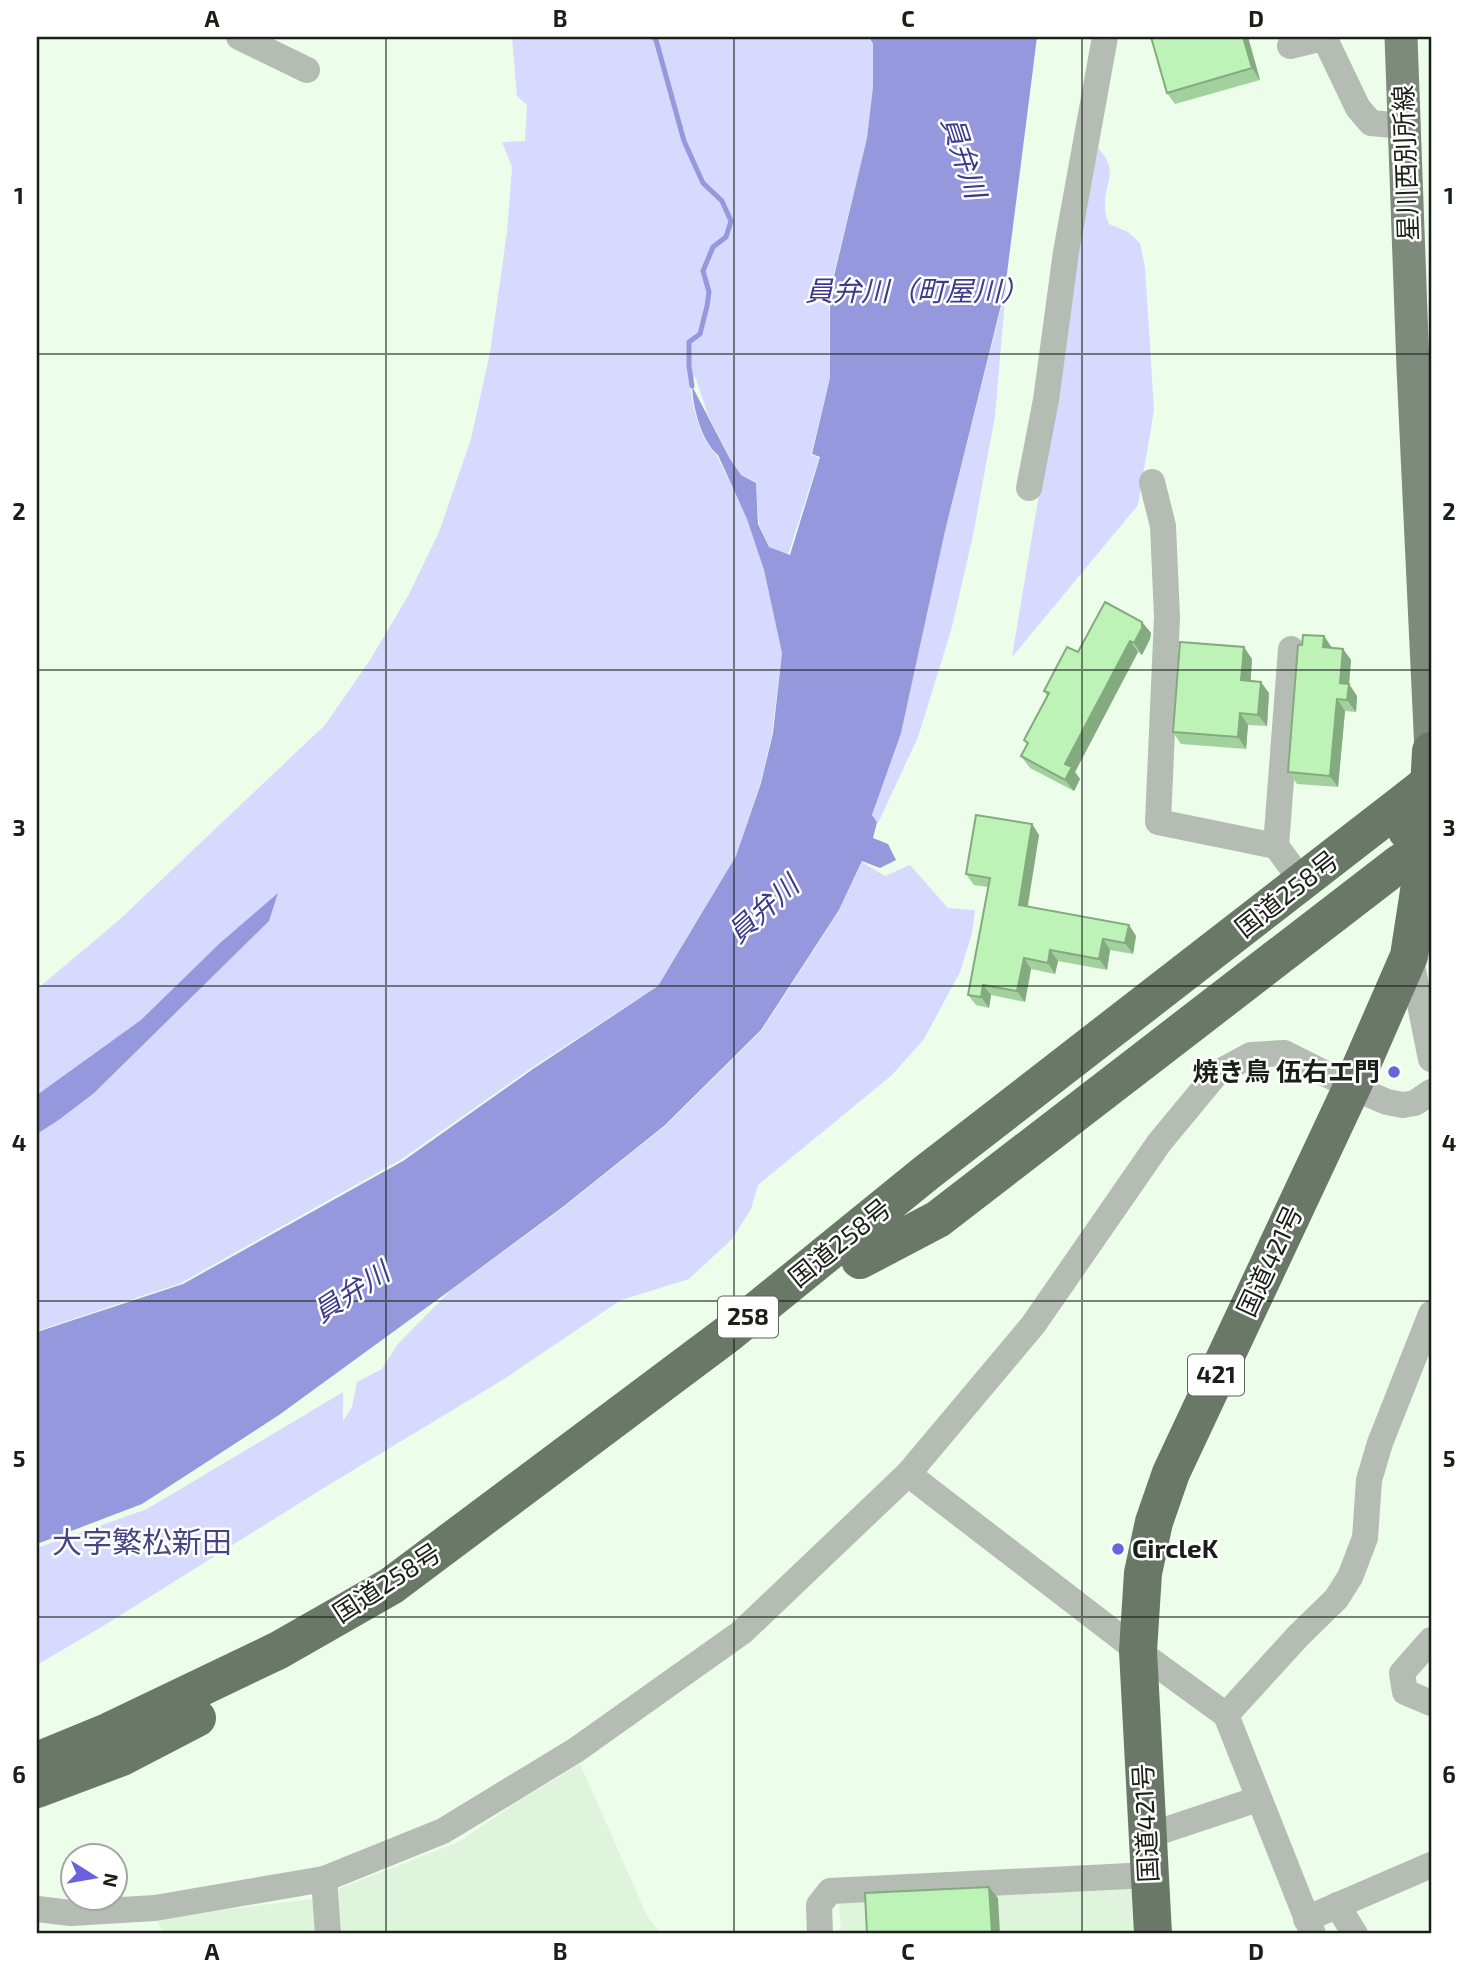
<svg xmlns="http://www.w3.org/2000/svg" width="1468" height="1971" font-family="'Exo 2','Noto Sans JP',sans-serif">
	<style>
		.built { fill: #def4db }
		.green { fill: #d7dafe }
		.water { fill: #9598dc }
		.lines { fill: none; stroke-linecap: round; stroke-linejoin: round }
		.stream { stroke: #9598dc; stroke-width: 5 }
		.minor { stroke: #b5bcb4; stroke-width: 26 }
		.major { stroke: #7d8a7c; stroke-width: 33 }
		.highway { stroke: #697867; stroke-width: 38 }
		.highway-bridge { stroke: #697867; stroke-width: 38 }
		.wall { fill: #a3d19d }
		.shaded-wall { fill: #84aa7f }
		.building { fill: #bdf3b6; stroke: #84aa7f; stroke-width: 2 }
		.grid { fill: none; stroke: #1a2019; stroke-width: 2; stroke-opacity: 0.55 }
		.poi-dot { fill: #6a62dc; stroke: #fff; stroke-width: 2.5 }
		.labels { text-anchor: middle; stroke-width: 5; stroke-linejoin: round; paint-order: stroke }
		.shield { fill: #fff; stroke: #5f635e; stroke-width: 2 }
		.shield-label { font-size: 24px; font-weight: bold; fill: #1a2019 }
		.street-label { font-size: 26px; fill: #1a2019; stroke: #fff }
		.poi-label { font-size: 26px; font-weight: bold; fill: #1a2019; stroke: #fff; text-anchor: end }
		.water-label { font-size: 28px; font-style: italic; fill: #3e3989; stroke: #fff }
		.quarter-label { font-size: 30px; fill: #464582; stroke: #fff }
		.neatline { fill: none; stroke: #1a2019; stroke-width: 2.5 }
		.grid-label { font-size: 23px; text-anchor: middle; font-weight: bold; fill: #1a2019 }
	</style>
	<rect width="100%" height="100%" fill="#ecfdea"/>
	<g class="built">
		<polygon points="580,1764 647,1916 661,1934 165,1934 155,1918 312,1899 459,1842 511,1806"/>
		<polygon points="1131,1882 1133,1934 841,1934 839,1895"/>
	</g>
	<g class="green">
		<path d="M512 37H868L873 45V87L867 138 829 294 830 378 811 455 819 458 788 555 769 547 759 524 756 482 739 474 730 458 708 415 695 376 690 383C692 406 700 440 717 456L747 518 764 570 782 652 772 734 761 781 736 856 658 986 530 1069 402 1159 181 1283 37 1331V989L118 921 325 725 370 660 408 596 439 532 471 439 490 352 507 232 512 167 502 142 525 141 527 105 517 96Z"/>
		<path d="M1098 148C1120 171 1104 182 1105 207 1105 213 1107 219 1109 224L1128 232 1140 243 1145 267 1154 410 1138 505 1012 657 1083 229Z"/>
		<polygon points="1006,288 995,416 973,535 952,627 918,737 878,823 872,815 901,731 945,531"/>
		<polygon points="862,862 885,876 910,865 948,908 975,910 972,933 960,972 924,1039 892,1075 758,1185 751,1209 732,1239 689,1279 621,1300 504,1379 322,1489 108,1623 37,1665 37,1548 147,1509 343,1392 343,1421 352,1407 357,1382 382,1369 397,1345 451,1290 564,1207 664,1127 762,1030 839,911"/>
	</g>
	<g class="water">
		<path d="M869 37H1037L1005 289 945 531 901 733 872 815 877 822 873 838 888 844 896 860 880 868 862 861 839 910 761 1030 664 1126 564 1206 452 1289 279 1415 142 1504 37 1544V1332L183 1284 403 1161 533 1069 658 986 736 856 761 783 773 733 782 653 764 570 747 519 718 455C701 441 693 407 692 386L730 459 741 475 756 483 758 524 769 547 790 555 820 457 812 454 830 378V293L867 138 873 87V44Z"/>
		<polygon points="278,893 269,921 94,1093 60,1119 37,1134 37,1095 141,1020 220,943"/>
	</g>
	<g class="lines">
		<polyline class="stream" points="653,37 656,40 684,141 703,183 722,201 731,221 726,237 713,247 703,271 709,292 707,306 700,334 689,342 689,366 692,386"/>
		<g class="minor">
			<polyline points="239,37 307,70"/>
			<polyline points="1324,37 1358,108 1371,123 1404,126"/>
			<polyline points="1290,46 1327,37"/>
			<polyline points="1152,482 1163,526 1167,617 1158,822 1276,846"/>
			<polyline points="1029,488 1046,400 1066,252 1105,37"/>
			<polyline points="1290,865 1276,846 1291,649"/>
			<polyline points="1410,955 1431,1059"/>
			<polyline points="908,1474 1138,1651 1226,1715 1313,1934"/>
			<polyline points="1431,1640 1402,1673 1405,1692 1431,1703"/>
			<polyline points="1226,1715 1298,1636 1336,1599 1350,1577 1365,1538 1369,1480 1380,1443 1431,1314"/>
			<polyline points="1147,1836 1258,1799"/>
			<polyline points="324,1879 328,1934"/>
			<polyline points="1337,1905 1355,1934"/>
			<polyline points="37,1909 71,1913 155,1908 324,1879 443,1831 576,1750 742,1632 908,1474 1033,1325 1159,1143 1216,1074 1251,1055 1284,1053 1352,1087 1387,1102 1403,1105 1415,1103 1431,1092"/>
			<polyline points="1306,1919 1431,1865"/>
			<polyline points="820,1934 819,1905 830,1891 1149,1875"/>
		</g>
		<polyline class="major" points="1401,37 1413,368 1431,751"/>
		<g class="highway">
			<polyline points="860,1260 938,1219 1396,866 1431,842"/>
			<polyline points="37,1761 110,1731 279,1650 391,1586 729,1333 926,1173 1411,797"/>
			<polyline points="37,1789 122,1757 197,1718"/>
			<polyline points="1153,1934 1138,1651 1143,1573 1154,1522 1171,1473 1352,1087 1409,956 1426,846 1431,751"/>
		</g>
		<g class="highway-bridge">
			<polyline points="1411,797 1431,781"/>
			<polyline points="1407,831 1431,812"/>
		</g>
	</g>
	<g class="wall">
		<polygon points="1151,37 1248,37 1260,80 1175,104 1167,93"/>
		<polygon points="1142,622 1151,633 1150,639 1142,655 1138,652 1075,772 1080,779 1074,791 1030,768 1021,756 1027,745 1024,740 1047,696 1044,691"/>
		<polygon points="1324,636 1332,648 1343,649 1351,660 1349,684 1357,696 1356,712 1345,711 1338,787 1297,784 1288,772"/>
		<polygon points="1252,659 1250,681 1269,693 1267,726 1248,725 1246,749 1181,744 1173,732"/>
		<polygon points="1032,824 1039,835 1028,906 1129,925 1136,936 1133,954 1110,950 1107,970 1058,961 1055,974 1031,969 1025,1002 991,995 989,1008 976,1005 968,995 988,887 974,885 966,874"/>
	</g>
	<g class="shaded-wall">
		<polygon points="1243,37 1248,37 1260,80 1252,68"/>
		<polygon points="1142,622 1151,633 1150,639 1142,655 1134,643"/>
		<polygon points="1324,636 1332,648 1323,647"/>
		<polygon points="1130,641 1138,652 1075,772 1080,779 1074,791 1065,780 1065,764"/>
		<polygon points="1244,647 1252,659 1250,692 1241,680"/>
		<polygon points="1343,649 1351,660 1348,695 1340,683"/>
		<polygon points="1261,682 1269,693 1267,726 1258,715"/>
		<polygon points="1349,684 1357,696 1356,712 1347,700"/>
		<polygon points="1337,699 1345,711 1338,787 1330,776"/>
		<polygon points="1240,713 1248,725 1246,749 1238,737"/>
		<polygon points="1032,824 1039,835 1026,915 1019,905"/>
		<polygon points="1129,925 1136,936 1133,954 1125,943"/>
		<polygon points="1103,939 1110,950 1107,970 1099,959"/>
		<polygon points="1050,950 1058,961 1055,974 1048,963"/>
		<polygon points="1024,958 1031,969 1025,1002 1017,991"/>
		<polygon points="983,985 991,995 989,1008 981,997"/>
		<polygon points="989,1887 998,1898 1000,1934 992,1934"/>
	</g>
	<g class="building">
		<polygon points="1151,37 1243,37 1252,68 1167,93"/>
		<polygon points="1105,602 1142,622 1142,628 1134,643 1130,641 1065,764 1072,767 1065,780 1021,756 1028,743 1024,740 1049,693 1044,691 1067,647 1078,652"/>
		<polygon points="1303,635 1324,636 1323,647 1343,649 1340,683 1349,684 1347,700 1337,699 1330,776 1288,772 1298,645 1302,645"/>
		<polygon points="1180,642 1244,647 1241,680 1261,682 1258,715 1240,713 1238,737 1173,732"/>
		<polygon points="976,815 1032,824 1019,905 1129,925 1125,943 1103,939 1099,959 1050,950 1048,963 1024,958 1017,991 983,985 981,997 968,995 990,878 966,874"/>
		<polygon points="989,1887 992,1934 867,1934 865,1893"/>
	</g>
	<path class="grid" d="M386 37V1934M734 37V1934M1082 37V1934M37 354H1431M37 670H1431M37 986H1431M37 1301H1431M37 1617H1431"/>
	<g class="poi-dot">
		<circle cx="1394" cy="1072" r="7"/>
		<circle cx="1118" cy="1549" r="7"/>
	</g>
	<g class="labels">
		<g class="shield">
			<rect x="718" y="1296.5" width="60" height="41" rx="5"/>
			<rect x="1188" y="1354.5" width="56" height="41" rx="5"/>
		</g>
		<g class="shield-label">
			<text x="748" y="1325">258</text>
			<text x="1216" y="1383">421</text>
		</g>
		<g class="street-label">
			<text transform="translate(1406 163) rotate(-92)" y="9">星川西別所線</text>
			<text transform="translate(1287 894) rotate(-38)" y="9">国道258号</text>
			<text transform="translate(840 1243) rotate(-39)" y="9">国道258号</text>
			<text transform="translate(1270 1261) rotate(-65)" y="9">国道421号</text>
			<text transform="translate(387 1583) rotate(-33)" y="9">国道258号</text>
			<text transform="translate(1146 1823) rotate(-93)" y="9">国道421号</text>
		</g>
		<g class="poi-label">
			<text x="1380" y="1081">焼き鳥 伍右エ門</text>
			<text x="1132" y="1558" text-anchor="start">CircleK</text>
		</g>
		<g class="water-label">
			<text transform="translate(964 157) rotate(72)" y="10">員弁川</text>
			<text x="917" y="301">員弁川（町屋川）</text>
			<text transform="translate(763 909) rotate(-42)" y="10">員弁川</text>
			<text transform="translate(351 1292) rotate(-33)" y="10">員弁川</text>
		</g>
		<g class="quarter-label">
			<text x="142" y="1553">大字繁松新田</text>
		</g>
	</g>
	<rect width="1468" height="1971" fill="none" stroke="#ffffff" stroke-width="77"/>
	<g transform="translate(94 1877) rotate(101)"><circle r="33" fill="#ffffff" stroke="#a3a6a3" stroke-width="2"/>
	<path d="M0-5L12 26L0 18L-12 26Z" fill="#6a62dc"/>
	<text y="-10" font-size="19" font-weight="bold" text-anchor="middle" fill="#1a2019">N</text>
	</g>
	<rect x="38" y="38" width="1392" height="1894" class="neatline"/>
	<g class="grid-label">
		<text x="212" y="27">A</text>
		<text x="560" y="27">B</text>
		<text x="908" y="27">C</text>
		<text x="1256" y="27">D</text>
		<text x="19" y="204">1</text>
		<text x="1449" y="204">1</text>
		<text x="19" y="520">2</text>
		<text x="1449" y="520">2</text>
		<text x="19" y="836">3</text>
		<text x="1449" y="836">3</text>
		<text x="19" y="1151">4</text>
		<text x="1449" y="1151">4</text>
		<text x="19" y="1467">5</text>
		<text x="1449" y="1467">5</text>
		<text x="19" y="1783">6</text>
		<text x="1449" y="1783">6</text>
		<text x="212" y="1960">A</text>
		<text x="560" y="1960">B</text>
		<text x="908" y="1960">C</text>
		<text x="1256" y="1960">D</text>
	</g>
</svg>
